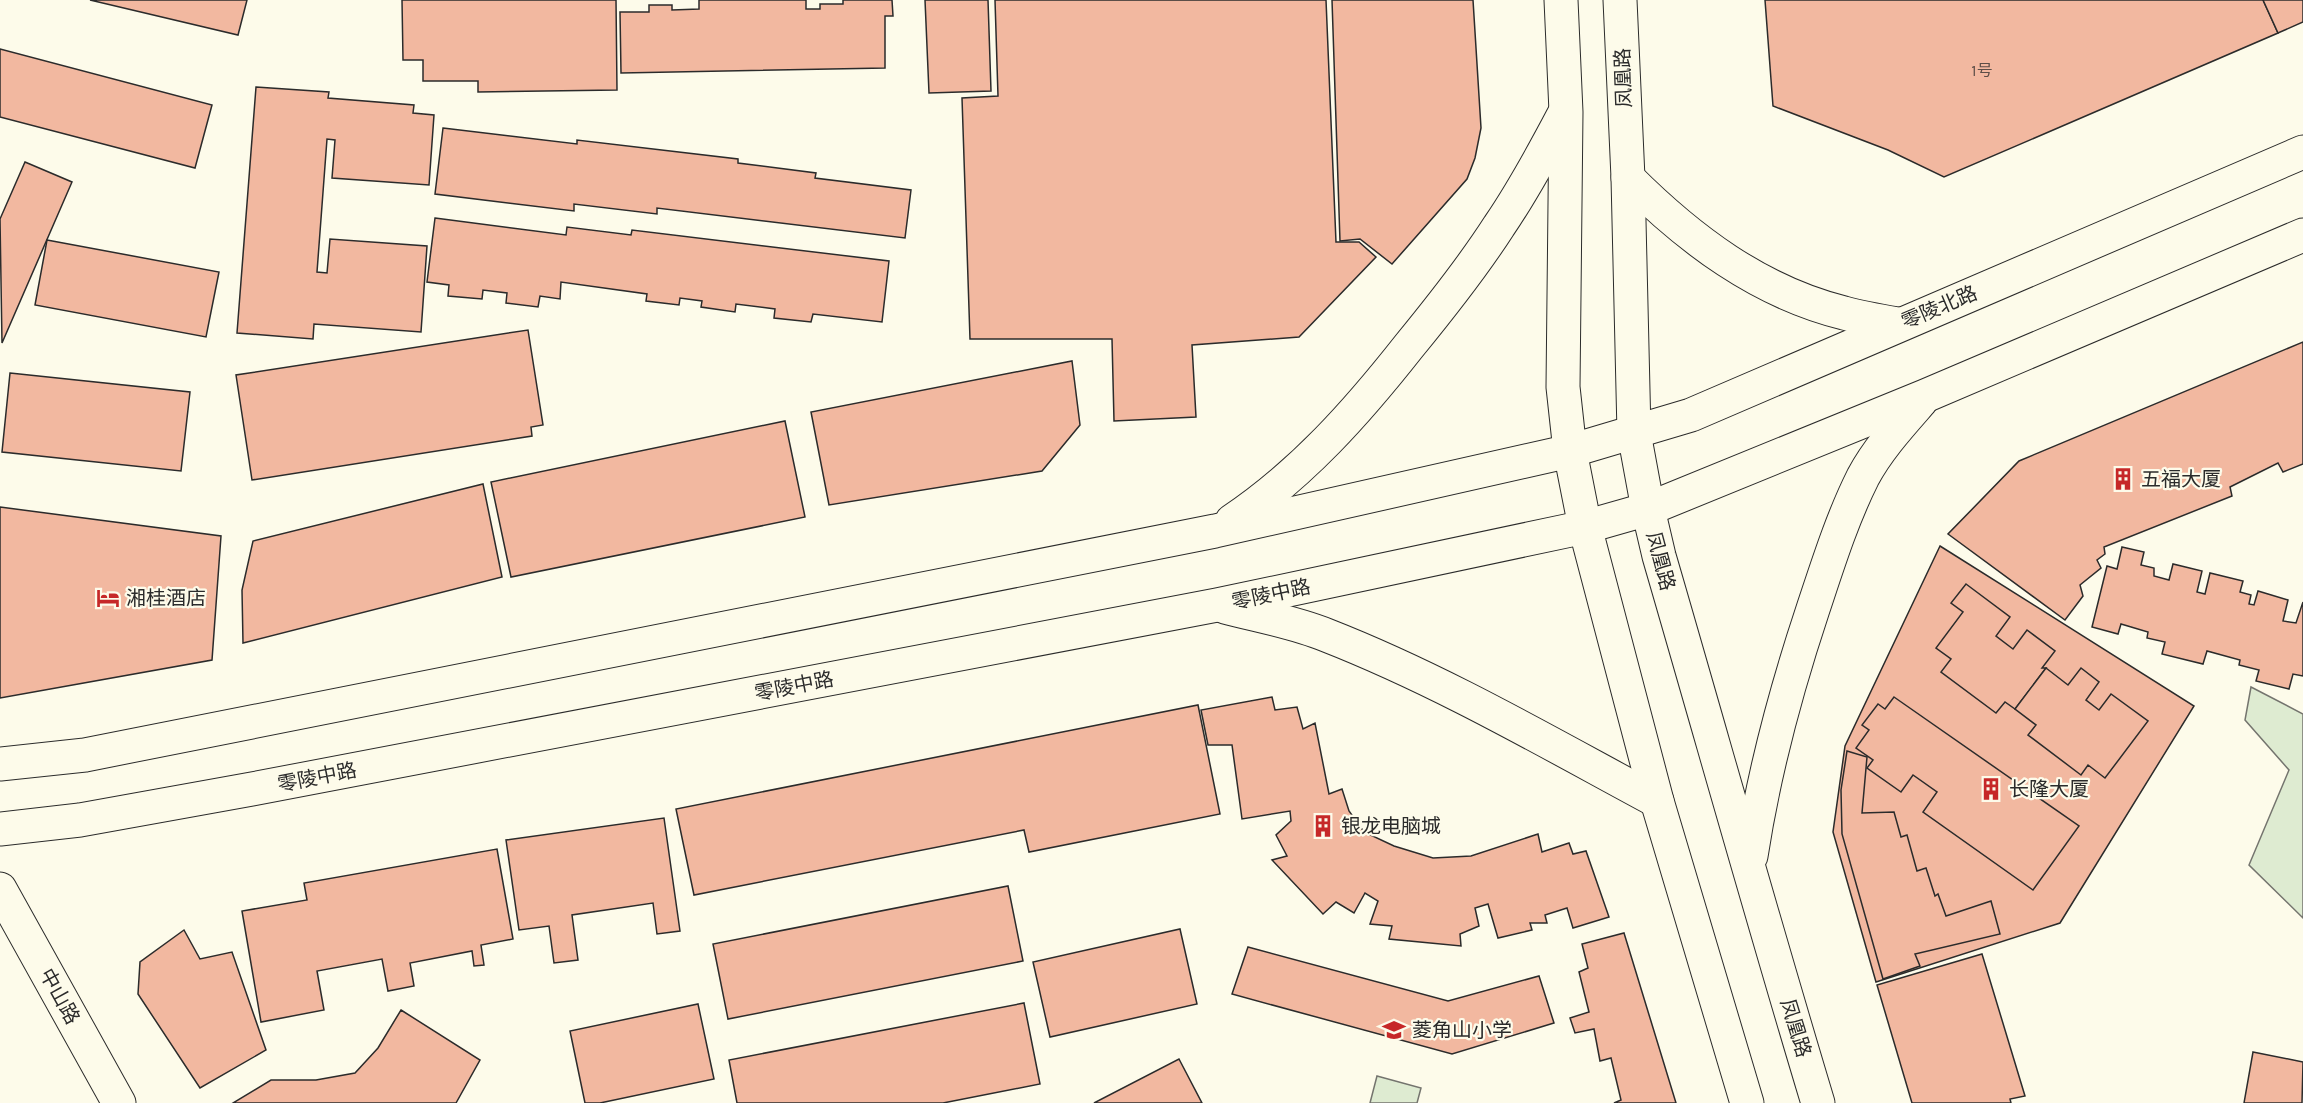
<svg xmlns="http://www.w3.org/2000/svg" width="2303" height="1103" font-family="Karla,'Noto Sans SC',sans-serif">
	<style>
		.green { fill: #deebd1; stroke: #74746e; stroke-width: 1.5 }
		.building { fill: #f2b8a0; stroke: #2b2b2b; stroke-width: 1.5 }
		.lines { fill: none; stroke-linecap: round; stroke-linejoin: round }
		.minor-casing { stroke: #2b2b2b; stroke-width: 35 }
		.major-casing { stroke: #2b2b2b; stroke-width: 35 }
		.minor { stroke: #fdfbea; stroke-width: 33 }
		.major { stroke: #fdfbea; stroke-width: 33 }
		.labels { text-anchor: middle; stroke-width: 4.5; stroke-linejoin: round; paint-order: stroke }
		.number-label { font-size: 16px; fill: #5d4e48 }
		.street-label { font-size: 20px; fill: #2b2b2b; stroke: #fdfbea }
		.poi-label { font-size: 20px; fill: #2b2b2b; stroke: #fdfbea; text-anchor: start }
	</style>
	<rect width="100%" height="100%" fill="#fdfbea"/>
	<g class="green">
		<polygon points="2251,687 2303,714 2303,918 2249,865 2289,770 2245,720"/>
		<polygon points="1377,1076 1421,1088 1417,1103 1370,1103"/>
	</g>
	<g class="building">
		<polygon points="90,0 247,0 238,35"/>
		<polygon points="402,0 616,0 617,90 478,92 478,81 423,81 423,60 403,60"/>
		<polygon points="699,0 806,0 806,9 820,9 820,4 843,4 843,0 892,0 893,16 885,16 885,68 621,73 620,12 649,12 649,5 672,5 672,10 699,9"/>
		<polygon points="925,0 988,0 991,91 929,93"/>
		<polygon points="995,0 1326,0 1336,242 1359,242 1376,257 1299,337 1192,345 1196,417 1114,421 1112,339 970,339 962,98 998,96"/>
		<polygon points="1332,0 1473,0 1481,128 1475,158 1467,179 1392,264 1360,239 1340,241"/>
		<polygon points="1765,0 2263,0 2278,33 1944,177 1888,150 1773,106"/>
		<polygon points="2263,0 2303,0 2303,22 2278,33"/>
		<polygon points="0,49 212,105 195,168 0,117"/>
		<polygon points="256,87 329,92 328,98 414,105 413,113 434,115 429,185 332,178 335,140 327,139 317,272 327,273 330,239 427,246 421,332 314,324 313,339 237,333"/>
		<polygon points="443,128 577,144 577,140 738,159 738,163 816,173 815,178 911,190 905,238 657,208 657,214 574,204 574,211 435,194"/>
		<polygon points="25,162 72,182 2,343 0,219"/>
		<polygon points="435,218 566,235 567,227 631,235 632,230 889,261 882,322 813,314 811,322 774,318 775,309 736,304 735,312 701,307 702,301 680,298 679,305 646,301 647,294 561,282 560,299 540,296 538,307 506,303 507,293 483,290 482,299 448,296 449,285 427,282"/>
		<polygon points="47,240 219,272 206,337 35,305"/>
		<polygon points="528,330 543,425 531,427 532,436 252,480 236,375"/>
		<polygon points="2303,342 2303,464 2283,472 2278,463 2230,487 2232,496 2104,547 2105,554 2097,560 2101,568 2080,585 2083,596 2065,620 1948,534 2019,461"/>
		<polygon points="1072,361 1080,425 1042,471 829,505 811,412"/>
		<polygon points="10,373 190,392 181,471 2,452"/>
		<polygon points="785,421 805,517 511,577 491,482"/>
		<polygon points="483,484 502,577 243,643 242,590 253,541"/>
		<polygon points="0,507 221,536 212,660 0,698"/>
		<polygon points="1940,546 2194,706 2060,923 1876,982 1833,832 1845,746"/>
		<polygon points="2122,547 2144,552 2141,565 2154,568 2154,576 2169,580 2173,564 2202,571 2197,592 2205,594 2210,573 2243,581 2240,592 2251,595 2249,604 2254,605 2258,591 2288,600 2283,621 2296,623 2303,602 2303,676 2293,674 2289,689 2256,681 2259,670 2239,665 2240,660 2207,651 2203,664 2162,654 2165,642 2147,638 2148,632 2121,624 2118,634 2092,627 2107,566 2117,569"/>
		<polygon points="1966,584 2010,617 1996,636 2013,649 2027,630 2055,651 2042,668 2046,668 2015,709 2005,702 1996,713 1941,672 1951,659 1936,648 1963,612 1951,603"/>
		<polygon points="2046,668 2068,685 2081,668 2099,682 2086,700 2099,710 2111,694 2148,721 2105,778 2088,765 2081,775 2028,735 2036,725 2015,709"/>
		<polygon points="1272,697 1275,710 1297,707 1303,729 1315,723 1329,794 1342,789 1349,811 1364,832 1394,846 1433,858 1471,856 1538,834 1542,852 1569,843 1573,854 1586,851 1609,917 1573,928 1567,908 1545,915 1547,923 1530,923 1532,930 1498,938 1488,904 1475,908 1479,926 1460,934 1461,946 1389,939 1392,926 1370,924 1378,901 1365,893 1354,913 1336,902 1323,914 1272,860 1287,856 1276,835 1291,821 1290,811 1242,819 1232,745 1208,745 1201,710"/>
		<polygon points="1894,697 2079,826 2033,890 1923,812 1937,792 1913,775 1901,792 1867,768 1873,760 1856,748 1869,730 1862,725 1878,704 1885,709"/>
		<polygon points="1198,705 1220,814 1029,852 1024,830 694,895 676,809"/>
		<polygon points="1847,751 1867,757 1862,813 1894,812 1901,837 1907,835 1917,871 1926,868 1935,896 1938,894 1946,916 1991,901 2000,934 1915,954 1920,966 1883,979 1842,834 1841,790"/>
		<polygon points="664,818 680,931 657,934 653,903 572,915 578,960 554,963 549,926 519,930 506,840"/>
		<polygon points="497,849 513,939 481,945 484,965 474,966 472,951 410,963 414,986 388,991 382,959 317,971 324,1010 261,1022 242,911 307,900 304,883"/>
		<polygon points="1008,886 1023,961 728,1019 713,944"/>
		<polygon points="1180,929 1197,1004 1050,1037 1033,962"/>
		<polygon points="184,930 200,959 232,952 266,1050 200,1088 138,994 140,962"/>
		<polygon points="1624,933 1676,1103 1614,1103 1621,1100 1611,1058 1600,1061 1594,1029 1575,1033 1570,1018 1589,1012 1579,972 1588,968 1582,944"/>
		<polygon points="1248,947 1448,1001 1539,976 1554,1023 1452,1054 1232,994"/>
		<polygon points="1982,954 2025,1096 2010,1099 2011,1103 1912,1103 1877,985"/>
		<polygon points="1024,1003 1040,1084 943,1103 737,1103 729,1060"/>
		<polygon points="698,1004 714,1079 600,1103 585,1103 570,1031"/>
		<polygon points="401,1010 480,1060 456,1103 233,1103 271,1080 316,1080 355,1073 378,1048"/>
		<polygon points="2253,1052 2303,1062 2302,1103 2244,1103"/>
		<polygon points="1179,1059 1202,1103 1094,1103"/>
	</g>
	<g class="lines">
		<g class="minor-casing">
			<polyline id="minor" points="0,889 119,1103"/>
		</g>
		<g class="major-casing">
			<g id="major">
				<polyline points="1561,0 1566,112 1563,387 1570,451 1585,527 1657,801 1747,1103"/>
				<path d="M1620 0 1628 178 1634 433 1648 509 1659 556C1712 738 1763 921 1818 1103"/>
				<path d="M1628 178C1689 239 1759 292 1844 313 1862 318 1880 321 1898 324"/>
				<path d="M1232 521C1302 474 1357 412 1409 346 1441 307 1472 268 1499 226 1523 191 1543 154 1563 116"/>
				<path d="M1225 607C1259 616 1294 622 1326 635 1441 680 1549 743 1657 801"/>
				<polyline points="0,764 85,755 1215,531 1570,451 1691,415 2303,152"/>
				<polyline points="0,829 80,820 252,789 1217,605 1585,527 1648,509 1925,396 2303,235"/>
				<path d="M1751 856C1764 771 1786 690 1813 609 1828 564 1842 519 1863 477 1878 449 1900 425 1921 401"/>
			</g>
		</g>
		<use href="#minor" class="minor"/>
		<use href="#major" class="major"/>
	</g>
	<defs>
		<g id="building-bare" transform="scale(1.8)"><path d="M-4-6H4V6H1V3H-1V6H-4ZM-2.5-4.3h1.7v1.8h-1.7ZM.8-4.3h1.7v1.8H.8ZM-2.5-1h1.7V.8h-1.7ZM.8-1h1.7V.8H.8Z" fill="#c62828" stroke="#fdfbea" stroke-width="2.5" paint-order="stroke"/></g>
		<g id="hotel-bare" transform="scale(1.8)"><path d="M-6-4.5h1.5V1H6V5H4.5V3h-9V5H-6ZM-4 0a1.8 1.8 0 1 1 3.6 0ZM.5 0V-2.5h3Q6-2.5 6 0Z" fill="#c62828" stroke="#fdfbea" stroke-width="2.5" paint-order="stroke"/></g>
		<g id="school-bare" transform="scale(1.8)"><path d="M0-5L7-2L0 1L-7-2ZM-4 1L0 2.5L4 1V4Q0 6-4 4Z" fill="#c62828" stroke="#fdfbea" stroke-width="2.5" paint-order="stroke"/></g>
	</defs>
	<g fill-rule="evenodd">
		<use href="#building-bare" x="2123" y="479"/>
		<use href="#hotel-bare" x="108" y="598"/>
		<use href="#building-bare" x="1991" y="789"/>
		<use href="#building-bare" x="1323" y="826"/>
		<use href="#school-bare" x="1394" y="1030"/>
	</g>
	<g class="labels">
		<g class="number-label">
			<text x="1982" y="76">1号</text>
		</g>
		<g class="street-label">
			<text transform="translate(1623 78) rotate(-92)" y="7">凤凰路</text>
			<text transform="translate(1939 307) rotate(-23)" y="7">零陵北路</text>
			<text transform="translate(1661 561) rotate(75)" y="7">凤凰路</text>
			<text transform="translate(1271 594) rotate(-12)" y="7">零陵中路</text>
			<text transform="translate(794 686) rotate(-11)" y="7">零陵中路</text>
			<text transform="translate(317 777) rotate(-11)" y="7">零陵中路</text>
			<text transform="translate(60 996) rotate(61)" y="7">中山路</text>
			<text transform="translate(1796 1028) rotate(73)" y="7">凤凰路</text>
		</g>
		<g class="poi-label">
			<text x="2141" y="486">五福大厦</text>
			<text x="126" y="605">湘桂酒店</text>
			<text x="2009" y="796">长隆大厦</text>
			<text x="1341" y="833">银龙电脑城</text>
			<text x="1412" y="1037">菱角山小学</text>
		</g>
	</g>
</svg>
